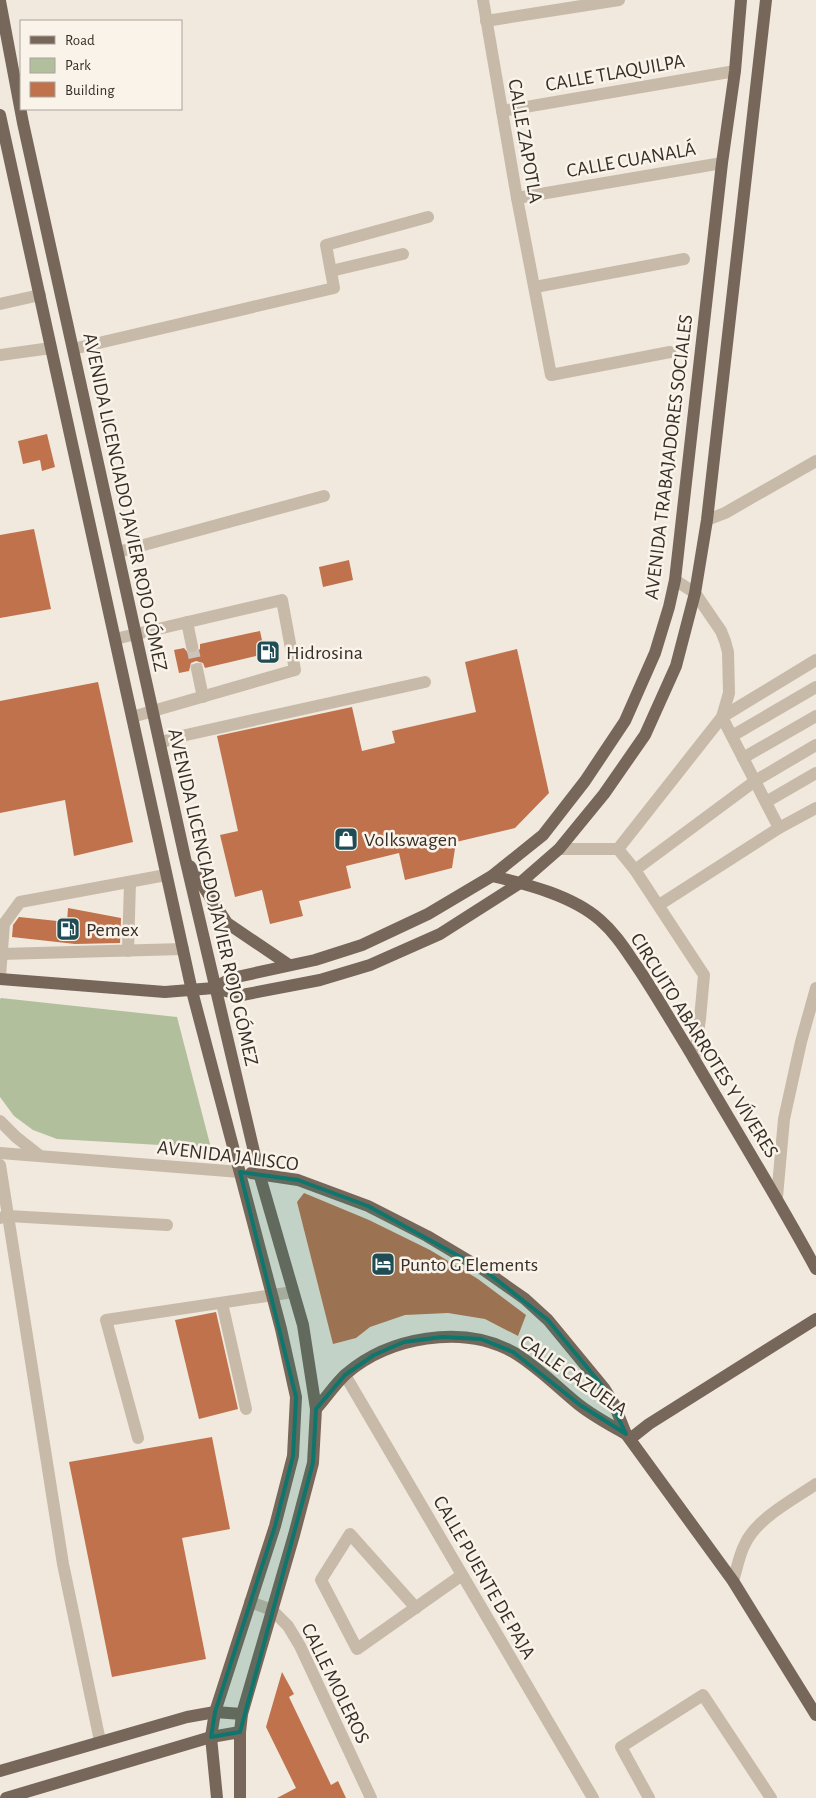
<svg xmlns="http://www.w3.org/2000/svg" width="816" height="1798" font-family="'Alegreya Sans',sans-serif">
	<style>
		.park { fill: #b1bf9d }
		.building { fill: #bf724c }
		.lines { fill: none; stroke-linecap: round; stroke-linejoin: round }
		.minor-tunnel { stroke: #ccc4b9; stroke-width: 12; stroke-dasharray: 12 6; stroke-linecap: butt }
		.minor { stroke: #c8baa9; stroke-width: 12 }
		.major { stroke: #77675a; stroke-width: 12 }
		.marked { fill: #0f766e; fill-opacity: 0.2; stroke: #0f766e; stroke-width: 4; stroke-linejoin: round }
		.labels { text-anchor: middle; stroke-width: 5; stroke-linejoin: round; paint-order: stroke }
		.street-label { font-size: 20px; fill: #362e29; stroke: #f9f3e9 }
		.poi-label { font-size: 20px; fill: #362e29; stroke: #f9f3e9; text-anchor: start }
	</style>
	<rect width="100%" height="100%" fill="#f1e9dd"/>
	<polygon class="park" points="1,998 177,1017 211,1148 57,1139 33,1130 14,1116 0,1097 0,999"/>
	<g class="building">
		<polygon points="47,434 55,467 42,471 40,460 23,464 18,441"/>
		<polygon points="34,529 51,609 0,618 0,535"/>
		<polygon points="349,560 353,580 323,587 319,567"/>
		<polygon points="260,631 265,654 205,668 203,663 196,661 191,663 189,671 179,673 174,650 184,648 189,654 194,654 200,649 200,644"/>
		<polygon points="517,649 549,793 515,828 456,842 452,868 405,880 399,853 346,866 351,888 299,901 303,916 270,924 262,890 235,897 220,835 238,831 217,736 352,707 362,751 395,743 392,731 476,712 465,662"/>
		<polygon points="98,682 133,842 74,856 65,800 0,813 0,701"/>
		<polygon points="68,908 121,918 120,943 75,944 12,937 13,925 19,917 67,922"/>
		<polygon points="304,1193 369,1220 430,1250 478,1279 526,1315 518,1336 485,1319 448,1313 405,1315 370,1327 356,1338 333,1344 297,1202"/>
		<polygon points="216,1312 238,1409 199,1419 175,1320"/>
		<polygon points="212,1437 230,1529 182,1538 206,1659 112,1677 69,1462"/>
		<polygon points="282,1672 294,1694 289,1697 331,1785 338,1781 346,1798 277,1798 296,1788 266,1727"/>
	</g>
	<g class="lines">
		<polyline class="minor-tunnel" points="192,646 197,669"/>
		<g class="minor">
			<polyline points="483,0 517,198 551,375 670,352"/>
			<polyline points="486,21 619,0"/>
			<polyline points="502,111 735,71"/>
			<polyline points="517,198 722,163"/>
			<polyline points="331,271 403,254"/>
			<polyline points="535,287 684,259"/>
			<polyline points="0,304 40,295"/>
			<polyline points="73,349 334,288 326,245 428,217"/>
			<polyline points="0,355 51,348"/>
			<polyline points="707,520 725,513 816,461"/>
			<polyline points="118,552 324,496"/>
			<polyline points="675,580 695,593 721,631 725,641 728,652 729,693 722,717 779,828"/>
			<polyline points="187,622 192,646"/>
			<polyline points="115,639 282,600 295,670 132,717"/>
			<polyline points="197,669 203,697"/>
			<polyline points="732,736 816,687"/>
			<polyline points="160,743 177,737 425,682"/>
			<polyline points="743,758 816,716"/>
			<polyline points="766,802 816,773"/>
			<polyline points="559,849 618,849 722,717 816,660"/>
			<polyline points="618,849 635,870 704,975 700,1019 694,1059"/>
			<polyline points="635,870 755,781 816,745"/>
			<polyline points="659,905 779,828 816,808"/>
			<polyline points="128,951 130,882"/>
			<polyline points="1,954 183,949"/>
			<polyline points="0,976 4,924 20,902 166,875"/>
			<polyline points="0,1121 16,1137 40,1156"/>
			<polyline points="0,1153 240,1172"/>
			<polyline points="0,1165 63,1564 100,1741"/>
			<polyline points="777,1197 784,1119 801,1042 816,988"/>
			<polyline points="0,1218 8,1216 167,1225"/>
			<polyline points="222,1303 246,1409"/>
			<polyline points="345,1375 593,1798"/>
			<polyline points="138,1438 106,1320 293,1292"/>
			<path d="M733 1581C737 1569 739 1555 745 1544 757 1518 793 1500 816 1484"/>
			<polyline points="250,1602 272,1610 288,1626 300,1646 371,1798"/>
			<polyline points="416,1608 350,1534 321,1580 357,1649 462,1575"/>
			<polyline points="649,1798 621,1747 703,1695 771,1798"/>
		</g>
		<g class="major">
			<polyline points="0,1 23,123 185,858 259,1173 303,1325 316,1409 313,1463 294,1535 242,1714 240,1732 240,1798"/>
			<polyline points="0,115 192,991 281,1329 296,1397 293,1456 275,1526 215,1712 211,1737 217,1798"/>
			<polyline points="190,866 227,923 289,965"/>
			<path d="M492 876C527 884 573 896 600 920 615 933 625 949 636 965 655 993 672 1023 690 1052 732 1124 776 1195 816 1269"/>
			<polyline points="0,979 165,992 214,988 242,995 320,980 370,965 440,934 520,883 559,849 604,794 645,735 676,666 695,593 707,520 766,0"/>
			<polyline points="214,988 232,978 315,960 362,945 428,914 492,876 543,835 585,781 625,721 655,653 669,607 675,580 722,163 735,71 741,0"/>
			<polyline points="251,1173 298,1180 368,1206 427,1236 484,1270 525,1299 548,1320 604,1388 614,1404 626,1434 733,1581 816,1715"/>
			<path d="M316 1409C326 1398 335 1384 346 1374 389 1337 462 1324 513 1352 537 1366 557 1387 578 1404 593 1416 610 1425 626 1434"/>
			<polyline points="630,1439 649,1424 816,1319"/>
			<polyline points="0,1771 187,1717 215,1712 242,1714"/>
			<polyline points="6,1798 211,1737 240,1732"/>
		</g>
	</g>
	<path class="marked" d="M240 1172 298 1180 368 1206 484 1270 548 1320 604 1388 626 1434 580 1405 513 1352 481 1339 442 1337 404 1342 374 1355 345 1375 316 1409 313 1463 240 1732 211 1737 215 1712 275 1526 293 1456 296 1397Z"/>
	<defs>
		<g id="fuel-square" transform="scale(1.25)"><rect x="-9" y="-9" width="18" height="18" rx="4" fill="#204d55" stroke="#f9f3e9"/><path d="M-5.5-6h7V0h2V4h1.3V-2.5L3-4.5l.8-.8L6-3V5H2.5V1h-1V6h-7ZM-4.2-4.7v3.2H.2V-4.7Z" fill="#fff"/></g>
		<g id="shop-square" transform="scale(1.25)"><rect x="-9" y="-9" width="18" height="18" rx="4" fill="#204d55" stroke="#f9f3e9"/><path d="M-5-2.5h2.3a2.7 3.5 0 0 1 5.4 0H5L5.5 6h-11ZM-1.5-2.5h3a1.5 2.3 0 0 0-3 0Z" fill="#fff"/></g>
		<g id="hotel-square" transform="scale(1.25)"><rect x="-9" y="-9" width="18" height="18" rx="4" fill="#204d55" stroke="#f9f3e9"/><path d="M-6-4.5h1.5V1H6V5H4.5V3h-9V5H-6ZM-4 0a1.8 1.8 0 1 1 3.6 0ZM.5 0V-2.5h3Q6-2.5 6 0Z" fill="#fff"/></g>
	</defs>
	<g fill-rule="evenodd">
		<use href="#fuel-square" x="268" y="652"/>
		<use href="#shop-square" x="346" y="839"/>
		<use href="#fuel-square" x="68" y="929"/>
		<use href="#hotel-square" x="383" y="1264"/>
	</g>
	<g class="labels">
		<g class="street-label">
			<text transform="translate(615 72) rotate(-10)" y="7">CALLE TLAQUILPA</text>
			<text transform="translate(526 141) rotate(80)" y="7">CALLE ZAPOTLA</text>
			<text transform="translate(631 159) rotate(-10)" y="7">CALLE CUANALÁ</text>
			<text transform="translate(668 457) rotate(-83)" y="7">AVENIDA TRABAJADORES SOCIALES</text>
			<text transform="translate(126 502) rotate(78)" y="7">AVENIDA LICENCIADO JAVIER ROJO GÓMEZ</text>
			<text transform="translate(214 897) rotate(77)" y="7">AVENIDA LICENCIADO JAVIER ROJO GÓMEZ</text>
			<text transform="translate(705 1045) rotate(58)" y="7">CIRCUITO ABARROTES Y VÍVERES</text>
			<text transform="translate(228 1155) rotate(7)" y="7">AVENIDA JALISCO</text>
			<text transform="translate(574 1375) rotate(35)" y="7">CALLE CAZUELA</text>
			<text transform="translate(485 1577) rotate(60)" y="7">CALLE PUENTE DE PAJA</text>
			<text transform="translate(336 1683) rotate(64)" y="7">CALLE MOLEROS</text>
		</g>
		<g class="poi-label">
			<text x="286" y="659">Hidrosina</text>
			<text x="364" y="846">Volkswagen</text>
			<text x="86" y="936">Pemex</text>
			<text x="400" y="1271">Punto G Elements</text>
		</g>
	</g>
	<rect x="20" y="20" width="162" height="90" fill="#f9f3e9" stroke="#aba49c"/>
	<rect x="30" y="36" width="25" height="8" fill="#77675a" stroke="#aba49c"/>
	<text x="65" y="45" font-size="15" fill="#362e29">Road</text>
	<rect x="30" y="58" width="25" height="15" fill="#b1bf9d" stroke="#aba49c"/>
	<text x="65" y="70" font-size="15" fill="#362e29">Park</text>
	<rect x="30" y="82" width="25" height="15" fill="#bf724c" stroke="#aba49c"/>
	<text x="65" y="95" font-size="15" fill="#362e29">Building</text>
</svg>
